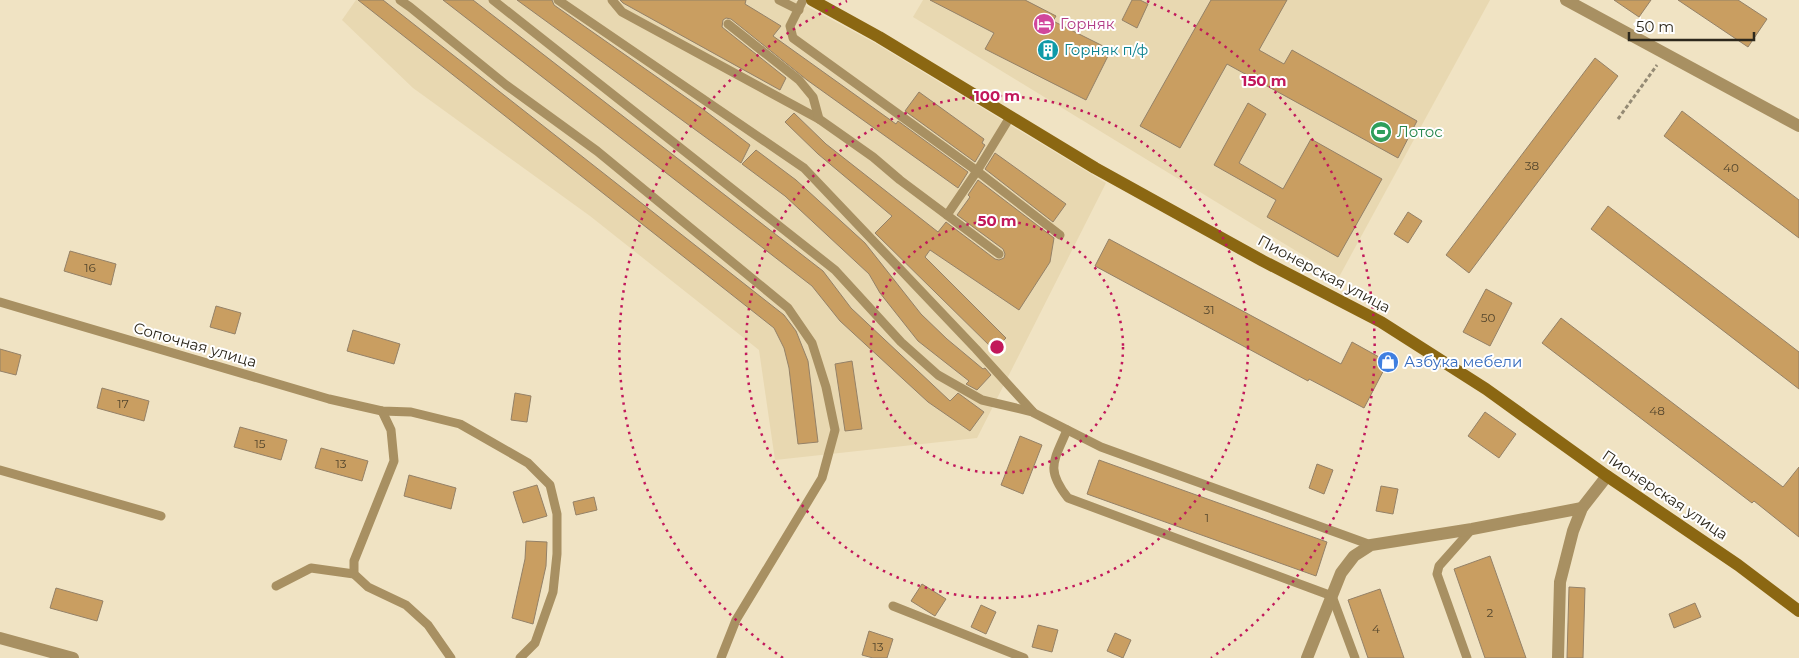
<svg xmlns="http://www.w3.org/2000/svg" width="1799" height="658" font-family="Montserrat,sans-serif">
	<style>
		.built { fill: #e8d8b1 }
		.building { fill: #c99e61; stroke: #948167 }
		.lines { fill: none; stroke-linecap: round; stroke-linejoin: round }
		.path { stroke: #948a74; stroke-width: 3; stroke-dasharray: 4 2.5; stroke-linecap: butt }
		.service { stroke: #a89062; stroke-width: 9 }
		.pedestrian { stroke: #a89062; stroke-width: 12 }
		.minor { stroke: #a89062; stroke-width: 12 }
		.secondary { stroke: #8b6712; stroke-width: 12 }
		.ring { fill: none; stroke: #c2185b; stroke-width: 2.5; stroke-dasharray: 2.5 5 }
		.labels { text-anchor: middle; stroke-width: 4; stroke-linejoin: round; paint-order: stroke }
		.number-label { font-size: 12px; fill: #54462d }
		.hotel-label { font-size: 15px; fill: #b23c85; stroke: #fff; text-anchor: start }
		.culture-label { font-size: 15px; fill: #0d838f; stroke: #fff; text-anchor: start }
		.leisure-label { font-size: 15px; fill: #27864d; stroke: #fff; text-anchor: start }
		.street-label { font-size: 15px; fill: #2d281c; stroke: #fff }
		.shop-label { font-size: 15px; fill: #366cbe; stroke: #fff; text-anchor: start }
		.centre { fill: #c2185b; stroke: #fff; stroke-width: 2.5 }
		.ring-label { font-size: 15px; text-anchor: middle; font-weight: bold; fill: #c2185b; stroke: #fff; stroke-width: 4; stroke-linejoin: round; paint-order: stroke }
	</style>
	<rect width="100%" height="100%" fill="#f0e3c3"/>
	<g class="built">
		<polygon points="356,0 795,0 875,43 1106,183 977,438 775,460 759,350 590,216 413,88 342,20"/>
		<polygon points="923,0 1490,0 1339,277 913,17"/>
	</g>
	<g class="building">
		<polygon points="358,0 383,0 784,315 796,331 808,361 818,442 798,444 789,368 784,348 774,328"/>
		<polygon points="443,0 473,0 823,271 851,308 950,401 958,393 984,412 970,431 928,402 840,321 812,286"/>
		<polygon points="517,0 552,0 554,5 704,110 750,145 741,163"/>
		<polygon points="620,0 746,0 745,4 781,26 773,36 896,124 898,121 968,172 958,188 807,80 731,19 726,18 723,20 722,27 786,78 780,90 623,3"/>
		<polygon points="930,0 1025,0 1056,16 1053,21 1111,50 1086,100 985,49 994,33"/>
		<polygon points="1132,0 1140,0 1148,4 1137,28 1122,20"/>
		<polygon points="1211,0 1287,0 1259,50 1284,64 1292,50 1417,121 1398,158 1227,64 1180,148 1140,126"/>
		<polygon points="1614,0 1651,0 1639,17"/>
		<polygon points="1678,0 1738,0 1767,19 1748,47"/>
		<polygon points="1595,58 1618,76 1469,273 1446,255"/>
		<polygon points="919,92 984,139 982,143 985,145 975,162 905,111"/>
		<polygon points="1248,103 1266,114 1239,163 1283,189 1311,139 1382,179 1338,257 1267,217 1276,200 1214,165"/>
		<polygon points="1682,111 1799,200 1799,238 1664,136"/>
		<polygon points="794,113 826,144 938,232 946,222 995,259 999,260 1004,258 1005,254 1003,249 957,215 970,197 968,195 978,180 1054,238 1050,262 1019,310 930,250 925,257 1006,338 994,350 875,233 892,216 818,154 785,122"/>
		<polygon points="756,150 796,180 865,243 921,314 947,339 983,369 985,368 991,375 977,390 966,384 969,381 918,341 880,293 869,274 785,196 742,164"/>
		<polygon points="995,153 1066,204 1053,222 985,169"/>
		<polygon points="1608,206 1799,352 1799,389 1591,229"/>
		<polygon points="1408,212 1422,221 1408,243 1394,234"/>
		<polygon points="1109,239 1341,364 1352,342 1388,362 1364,408 1309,379 1308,381 1095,266"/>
		<polygon points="70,251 116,264 111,285 64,271"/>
		<polygon points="1486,289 1512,303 1490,346 1463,332"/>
		<polygon points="216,306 241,313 235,334 210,327"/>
		<polygon points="1561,318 1783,487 1799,467 1799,537 1754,501 1752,503 1542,343"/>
		<polygon points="353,330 400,344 394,364 347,351"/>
		<polygon points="0,349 21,355 16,375 0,371"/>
		<polygon points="852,361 862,429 845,431 835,364"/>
		<polygon points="102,388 149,401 144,421 97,408"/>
		<polygon points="515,393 531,396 527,422 511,420"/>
		<polygon points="1485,412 1516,434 1499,458 1468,436"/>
		<polygon points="240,427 287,440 281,460 234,447"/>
		<polygon points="1020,436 1042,445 1023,494 1001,485"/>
		<polygon points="321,448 368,461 362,481 315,468"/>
		<polygon points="1099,460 1327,542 1316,576 1087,494"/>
		<polygon points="1317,464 1333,470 1324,494 1309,488"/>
		<polygon points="409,475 456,488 451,509 404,496"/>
		<polygon points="537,485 547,516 523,523 513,492"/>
		<polygon points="1381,486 1398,489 1393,514 1376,511"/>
		<polygon points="594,497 597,510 576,515 573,502"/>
		<polygon points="526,541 547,542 546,566 533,624 512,618 525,559"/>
		<polygon points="1490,556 1526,658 1485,658 1454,569"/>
		<polygon points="922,584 946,599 935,616 911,601"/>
		<polygon points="1569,587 1585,588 1583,658 1567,658"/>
		<polygon points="56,588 103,601 97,621 50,608"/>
		<polygon points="1380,589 1404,658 1368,658 1348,600"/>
		<polygon points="1695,603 1701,617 1674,628 1669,614"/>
		<polygon points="981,605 996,612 986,634 971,627"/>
		<polygon points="1038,625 1058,630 1052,652 1032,647"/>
		<polygon points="869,631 893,639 887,658 873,658 862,655"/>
		<polygon points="1115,633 1131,640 1123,658 1107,651"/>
	</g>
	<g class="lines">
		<polyline class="path" points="1618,119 1657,65"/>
		<g class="service">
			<polyline points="400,0 410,7 506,85 597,151 788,308 812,343 826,387 835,430 822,478 736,620 721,658"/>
			<polyline points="493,0 835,270 901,342 938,375 982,400 1033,412"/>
			<polyline points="558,0 804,168 976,349 1034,413 1101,447 1371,545"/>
			<polyline points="612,0 622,12 819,119 873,157 900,180 999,254"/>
			<polyline points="779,0 799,10"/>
			<polyline points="803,0 790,26 793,38 977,171 1060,235"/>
			<polyline points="728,24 799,80 813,97 819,119"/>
			<polyline points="947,215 977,171 1010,117"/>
			<polyline points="0,302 329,399 382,411 411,412 460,424 528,463 550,485 557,514 557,554 553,592 535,643 520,658"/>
			<polyline points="382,411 391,430 394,461 354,561 354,574 368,587 406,605 428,625 451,658"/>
			<path d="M1067 430C1054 461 1045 469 1068 498L1332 596 1355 658"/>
			<polyline points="0,470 161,516"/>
			<polyline points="276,586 311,568 354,574"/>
			<polyline points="893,606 1024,658"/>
			<polyline points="1467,658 1437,574 1439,566 1472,529"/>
		</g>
		<polyline class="pedestrian" points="1566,0 1799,126"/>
		<g class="minor">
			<polyline points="0,638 73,658"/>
			<polyline points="1307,658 1341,573 1354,556 1371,545 1472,529 1582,508"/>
			<polyline points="1558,658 1560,582 1573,531 1582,508 1607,476"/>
		</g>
		<polyline class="secondary" points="812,0 879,37 1095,168 1263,261 1381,322 1486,389 1607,476 1738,565 1799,611"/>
	</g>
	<g class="ring">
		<circle cx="997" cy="347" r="126"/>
		<circle cx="997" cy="347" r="251"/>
		<path d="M783 658A377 377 0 0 1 847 1M1147 1A377 377 0 0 1 1211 658"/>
	</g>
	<defs>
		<g id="hotel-disc" transform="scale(1.125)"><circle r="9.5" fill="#d1479c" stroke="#fff"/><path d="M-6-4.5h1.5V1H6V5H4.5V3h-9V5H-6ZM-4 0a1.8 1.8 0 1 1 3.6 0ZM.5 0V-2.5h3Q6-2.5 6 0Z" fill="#fff"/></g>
		<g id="building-disc" transform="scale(1.125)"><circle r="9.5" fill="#0f9aa8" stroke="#fff"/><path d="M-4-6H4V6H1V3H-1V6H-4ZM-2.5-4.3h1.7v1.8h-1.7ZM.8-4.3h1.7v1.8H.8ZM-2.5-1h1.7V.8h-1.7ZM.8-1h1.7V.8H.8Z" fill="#fff"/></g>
		<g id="stadium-disc" transform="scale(1.125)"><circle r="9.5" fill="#2e9e5b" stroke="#fff"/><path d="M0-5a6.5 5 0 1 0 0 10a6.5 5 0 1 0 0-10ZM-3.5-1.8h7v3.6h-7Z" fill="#fff"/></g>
		<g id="shop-disc" transform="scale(1.125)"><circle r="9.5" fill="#3f7fe0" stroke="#fff"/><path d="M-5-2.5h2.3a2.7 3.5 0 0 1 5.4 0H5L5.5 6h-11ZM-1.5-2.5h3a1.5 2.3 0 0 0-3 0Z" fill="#fff"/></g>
	</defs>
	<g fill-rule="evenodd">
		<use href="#hotel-disc" x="1044" y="24"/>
		<use href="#building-disc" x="1048" y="50"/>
		<use href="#stadium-disc" x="1381" y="132"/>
		<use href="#shop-disc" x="1388" y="362"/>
	</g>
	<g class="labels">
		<g class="number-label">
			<text x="1532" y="170">38</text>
			<text x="1731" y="172">40</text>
			<text x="90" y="272">16</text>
			<text x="1209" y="314">31</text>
			<text x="1488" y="322">50</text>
			<text x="123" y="408">17</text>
			<text x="1657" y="415">48</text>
			<text x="260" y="448">15</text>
			<text x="341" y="468">13</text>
			<text x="1207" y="522">1</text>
			<text x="1490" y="617">2</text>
			<text x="1376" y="633">4</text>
			<text x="878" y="651">13</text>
		</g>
		<g class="hotel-label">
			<text x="1060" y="29">Горняк</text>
		</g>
		<g class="culture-label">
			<text x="1064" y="55">Горняк п/ф</text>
		</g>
		<g class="leisure-label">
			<text x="1397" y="137">Лотос</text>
		</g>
		<g class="street-label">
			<text transform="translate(1324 274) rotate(28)" y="5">Пионерская улица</text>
			<text transform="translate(195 345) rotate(16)" y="5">Сопочная улица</text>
			<text transform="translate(1665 495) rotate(34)" y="5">Пионерская улица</text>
		</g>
		<g class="shop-label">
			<text x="1404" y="367">Азбука мебели</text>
		</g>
	</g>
	<circle cx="997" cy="347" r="8" class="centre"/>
	<g class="ring-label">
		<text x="1264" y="86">150 m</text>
		<text x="997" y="101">100 m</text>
		<text x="997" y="226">50 m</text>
	</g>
	<path d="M1629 32v8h125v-8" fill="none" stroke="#2d281c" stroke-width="2.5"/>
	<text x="1636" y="32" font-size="15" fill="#2d281c" stroke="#ffffff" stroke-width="4" paint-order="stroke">50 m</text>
</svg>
